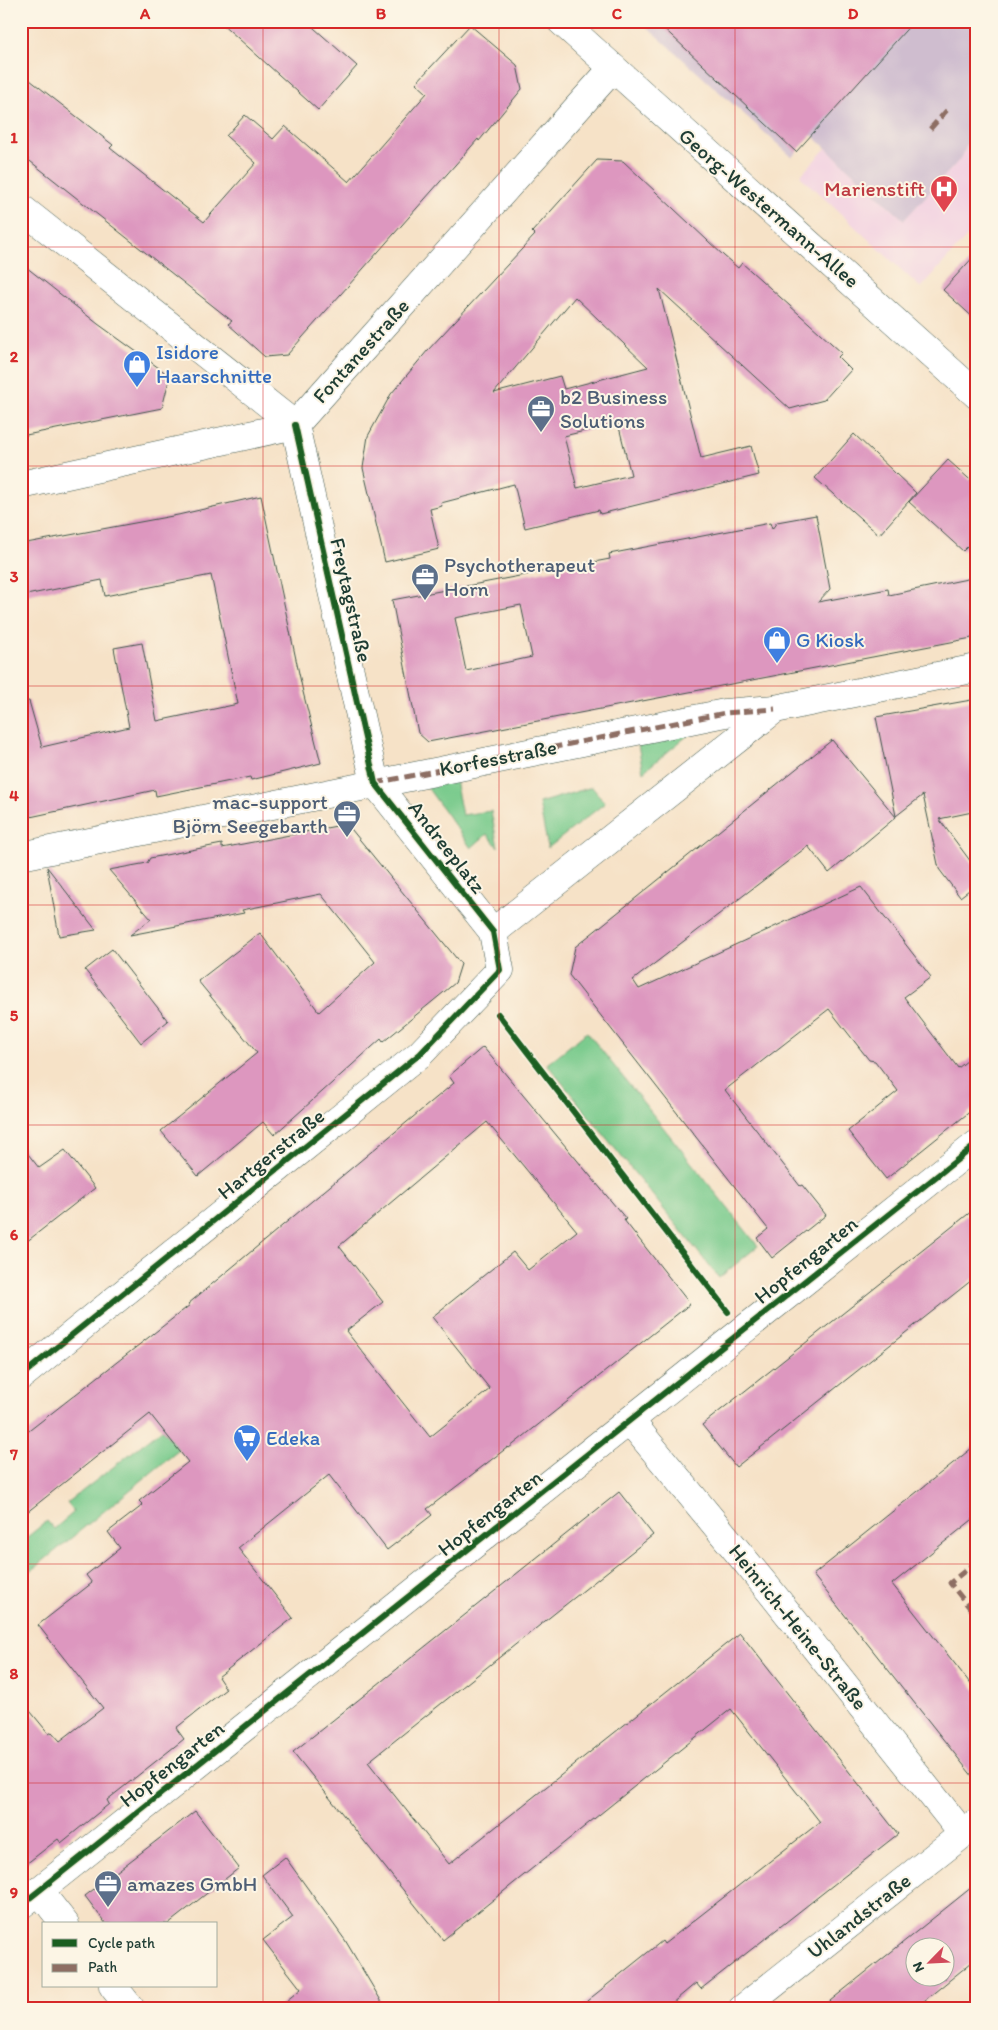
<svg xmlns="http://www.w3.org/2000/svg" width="998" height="2030" font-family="Itim,sans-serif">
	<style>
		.built { fill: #f2cfe1 }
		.industrial { fill: #cfbdcf }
		.green { fill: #7acb8d; stroke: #4c8460 }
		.building { fill: #dd97bf; fill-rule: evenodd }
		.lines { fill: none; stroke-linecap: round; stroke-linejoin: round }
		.minor-casing { stroke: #3f564a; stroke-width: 29 }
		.tertiary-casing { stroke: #3f564a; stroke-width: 29 }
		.minor { stroke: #fff; stroke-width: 28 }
		.tertiary { stroke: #fff; stroke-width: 28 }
		.quiet { stroke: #8d6e63; stroke-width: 5; stroke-dasharray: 10 5; stroke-linecap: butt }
		.cycleway-casing { stroke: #fcf5e5; stroke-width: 9 }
		.cycleway { stroke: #1b5e20; stroke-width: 6 }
		.grid { fill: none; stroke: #d62828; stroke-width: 1; stroke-opacity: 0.55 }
		.labels { text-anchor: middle; stroke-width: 4; stroke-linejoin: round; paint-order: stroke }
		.health-label { font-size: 21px; fill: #be3a42; stroke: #fcf5e5; text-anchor: end }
		.street-label { font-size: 21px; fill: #1f3d34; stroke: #fcf5e5 }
		.shop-label { font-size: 21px; fill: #366cbe; stroke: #fcf5e5; text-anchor: start }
		.service-label { font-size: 21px; fill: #4e5e75; stroke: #fcf5e5; text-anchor: start }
		.neatline { fill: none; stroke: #d62828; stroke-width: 2 }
		.grid-label { font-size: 16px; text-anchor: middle; font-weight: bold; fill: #d62828 }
	</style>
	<rect width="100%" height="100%" fill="#fcf5e5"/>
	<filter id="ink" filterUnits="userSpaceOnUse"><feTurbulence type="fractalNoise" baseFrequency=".02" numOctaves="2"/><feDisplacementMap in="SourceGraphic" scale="10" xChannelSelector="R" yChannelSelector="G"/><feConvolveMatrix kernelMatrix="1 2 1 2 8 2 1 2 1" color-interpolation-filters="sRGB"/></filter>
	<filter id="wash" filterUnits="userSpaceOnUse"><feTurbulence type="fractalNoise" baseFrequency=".0096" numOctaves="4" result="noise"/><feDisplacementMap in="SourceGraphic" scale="20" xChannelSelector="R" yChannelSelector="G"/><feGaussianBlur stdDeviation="1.12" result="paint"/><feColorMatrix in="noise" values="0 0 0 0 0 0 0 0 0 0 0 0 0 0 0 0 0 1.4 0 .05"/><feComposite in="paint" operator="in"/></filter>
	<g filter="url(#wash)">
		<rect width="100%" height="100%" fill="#f6e2c7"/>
		<polygon class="built" points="977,133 977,225 921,288 800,176 826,148 904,220 962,157 967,144"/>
		<polygon class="industrial" points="640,21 977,21 977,133 967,144 962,157 904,220 812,135 792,157"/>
		<g class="green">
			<polygon points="698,727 643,772 637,739"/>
			<polygon points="454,775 462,815 491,811 498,847 487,834 471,848 424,783"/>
			<polygon points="592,787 605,803 548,848 539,803"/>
			<polygon points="587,1032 758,1246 719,1278 547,1064"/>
			<polygon points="162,1429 179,1450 21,1579 21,1542 47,1521 54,1529 74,1512 67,1503"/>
		</g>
		<g id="blocks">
			<g class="building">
				<polygon points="219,21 306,21 357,66 318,110"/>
				<polygon points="656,21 914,21 796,152"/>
				<polygon points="470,25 517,65 522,89 479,141 478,139 287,355 265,357 228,324 232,321 21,154 21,73 113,145 110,148 204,222 256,163 226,136 245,115 273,139 285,126 349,182 427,93 416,83"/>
				<path d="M597 160 623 161 724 256 738 268 742 263 809 323 842 353 838 357 851 370 824 400 790 409 659 289 701 458 751 446 759 475 600 514 599 510 525 528 514 484 441 503 442 506 430 509 439 549 385 562 363 468 368 436 391 394 428 350 535 235 532 232ZM575 297 648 367 564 389 560 376 494 393ZM618 423 631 475 577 488 564 436Z"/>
				<polygon points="977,253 977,321 943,290"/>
				<polygon points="21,263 98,324 170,376 162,408 21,436"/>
				<polygon points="854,434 916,493 879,535 815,478"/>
				<polygon points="948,460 977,486 977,537 963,551 909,502"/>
				<polygon points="261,496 303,692 321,763 251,780 250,777 156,796 155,790 21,819 21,702 29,701 42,747 129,727 114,648 142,643 157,721 238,704 211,575 105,596 102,580 21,596 21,544 178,515"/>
				<path d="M816 515 830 589 818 602 888 589 889 595 977 577V637L428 742 418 733 392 600 610 559 609 554 770 523 772 529 777 522ZM521 605 532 657 466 671 455 618Z"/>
				<polygon points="977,699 977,811 939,819 977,870 977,884 960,897 939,869 923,795 896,816 876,717"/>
				<polygon points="832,740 896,817 829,873 808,846 633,980 639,989 861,887 931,977 904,997 958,1068 977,1053 977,1106 886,1179 848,1131 898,1091 875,1061 869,1060 829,1009 725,1090 800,1186 802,1185 826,1215 772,1258 757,1238 768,1229 569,975 575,947"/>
				<polygon points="347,824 461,964 455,983 383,1042 381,1039 274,1135 263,1122 198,1176 161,1131 257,1053 198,981 260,933 319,1012 375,962 321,894 242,910 244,913 130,935 151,919 109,870 147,863 150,858 222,844 222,848"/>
				<polygon points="47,867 96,930 59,936"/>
				<polygon points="112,949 168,1021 141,1043 85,970"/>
				<path d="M483 1047 626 1219 624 1220 690 1304 509 1448 508 1447 427 1509 432 1515 387 1550 329 1475 238 1548 293 1618 218 1677 226 1689 176 1728 184 1739 107 1800 109 1804 61 1843 58 1839 21 1868V1700L49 1734 52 1732 60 1741 103 1708 38 1625 92 1583 86 1575 120 1548 108 1532 143 1505 139 1501 188 1462 150 1414 21 1517V1437L190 1305 188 1304 454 1083 449 1076ZM487 1122 577 1231 528 1270 513 1252 432 1317 490 1389 430 1437 346 1331 383 1302 339 1246Z"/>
				<polygon points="21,1145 39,1168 65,1150 95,1188 21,1246"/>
				<polygon points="977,1207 977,1276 736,1467 702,1425"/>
				<polygon points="977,1444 977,1516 892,1584 977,1692 977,1782 813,1575"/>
				<polygon points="619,1492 653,1535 368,1762 449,1864 740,1633 898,1834 701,1989 696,1983 665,2009 577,2009 662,1941 664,1944 820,1822 731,1709 443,1940 293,1752"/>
				<polygon points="195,1811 239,1868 168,1924 106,1924 85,1896"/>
				<polygon points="285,1857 345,1940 386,2009 276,2009 301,1989 263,1940 293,1917 262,1875"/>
				<path d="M977 1883V1958L914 2009H820ZM916 1948H946V1978H916Z"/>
			</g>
		</g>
	</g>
	<g filter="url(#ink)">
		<use href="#blocks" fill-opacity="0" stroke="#3f564a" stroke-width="1"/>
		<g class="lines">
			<g class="minor-casing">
				<g id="minor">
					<polyline points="21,208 295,425"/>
					<polyline points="21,485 295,425 613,68"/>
					<polyline points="21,856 725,713 775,709 977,668"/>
					<polyline points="493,932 775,709"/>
					<polyline points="21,1376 420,1054 500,970 493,932 375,783 295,425"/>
					<polyline points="631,1422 770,1591 963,1834"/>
					<polyline points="39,1891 65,1924"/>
					<polyline points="21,1905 977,1144"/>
					<polyline points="113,1986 131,2009"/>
					<polyline points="742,2009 977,1823"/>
				</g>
			</g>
			<g class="tertiary-casing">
				<polyline id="tertiary" points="561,21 977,395"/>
			</g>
			<use href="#minor" class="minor"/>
			<use href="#tertiary" class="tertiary"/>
			<g class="quiet">
				<polyline points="930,129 948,109"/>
				<polyline points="375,783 725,713 775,709"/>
				<polyline points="977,1561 950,1583 977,1617"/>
			</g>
			<g class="cycleway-casing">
				<g id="cycleway">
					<polyline points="498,1014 728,1312"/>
					<polyline points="21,1376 420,1054 500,970 493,932 375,783 295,425"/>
					<polyline points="21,1905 977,1144"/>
				</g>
			</g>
			<use href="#cycleway" class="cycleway"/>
		</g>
	</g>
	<path class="grid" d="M263 21V2009M499 21V2009M735 21V2009M21 247H977M21 466H977M21 686H977M21 905H977M21 1125H977M21 1344H977M21 1564H977M21 1783H977"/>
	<defs>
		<g id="hospital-pin" transform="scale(1.4375)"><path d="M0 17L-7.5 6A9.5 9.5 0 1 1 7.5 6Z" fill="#e0444e" stroke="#fcf5e5"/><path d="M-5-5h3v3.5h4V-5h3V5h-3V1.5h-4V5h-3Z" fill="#fff"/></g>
		<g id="shop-pin" transform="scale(1.4375)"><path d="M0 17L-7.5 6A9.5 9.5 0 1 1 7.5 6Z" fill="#3f7fe0" stroke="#fcf5e5"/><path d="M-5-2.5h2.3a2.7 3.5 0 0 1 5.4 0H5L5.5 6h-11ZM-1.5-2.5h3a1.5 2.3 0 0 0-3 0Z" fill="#fff"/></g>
		<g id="office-pin" transform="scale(1.4375)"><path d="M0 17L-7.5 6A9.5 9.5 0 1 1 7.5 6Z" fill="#5c6f8a" stroke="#fcf5e5"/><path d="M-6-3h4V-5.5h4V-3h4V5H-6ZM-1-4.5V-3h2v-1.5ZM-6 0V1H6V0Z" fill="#fff"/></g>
		<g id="supermarket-pin" transform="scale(1.4375)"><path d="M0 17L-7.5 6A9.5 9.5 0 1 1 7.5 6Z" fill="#3f7fe0" stroke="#fcf5e5"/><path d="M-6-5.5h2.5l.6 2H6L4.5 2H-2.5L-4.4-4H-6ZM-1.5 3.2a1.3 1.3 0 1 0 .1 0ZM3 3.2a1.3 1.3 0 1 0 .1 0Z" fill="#fff"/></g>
	</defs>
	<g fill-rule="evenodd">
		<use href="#hospital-pin" x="944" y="189"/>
		<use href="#shop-pin" x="137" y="364"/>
		<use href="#office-pin" x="541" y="409"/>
		<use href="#office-pin" x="425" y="577"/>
		<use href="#shop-pin" x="777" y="640"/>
		<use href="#office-pin" x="347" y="814"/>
		<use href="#supermarket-pin" x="247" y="1438"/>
		<use href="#office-pin" x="108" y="1884"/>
	</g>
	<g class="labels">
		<g class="health-label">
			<text x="925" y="196">Marienstift</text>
		</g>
		<g class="street-label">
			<text transform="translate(769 208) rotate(41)" y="7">Georg-Westermann-Allee</text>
			<text transform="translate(361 351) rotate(-48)" y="7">Fontanestraße</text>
			<text transform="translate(351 600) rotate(77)" y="7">Freytagstraße</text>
			<text transform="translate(498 758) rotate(-11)" y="7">Korfesstraße</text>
			<text transform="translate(447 847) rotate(52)" y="7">Andreeplatz</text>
			<text transform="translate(271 1154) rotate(-39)" y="7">Hartgerstraße</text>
			<text transform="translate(806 1260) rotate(-39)" y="7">Hopfengarten</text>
			<text transform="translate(490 1513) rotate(-38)" y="7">Hopfengarten</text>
			<text transform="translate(798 1627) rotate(51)" y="7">Heinrich-Heine-Straße</text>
			<text transform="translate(172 1764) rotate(-38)" y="7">Hopfengarten</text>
			<text transform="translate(859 1916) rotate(-38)" y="7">Uhlandstraße</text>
		</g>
		<g class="shop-label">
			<text x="156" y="359">Isidore<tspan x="156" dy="24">Haarschnitte</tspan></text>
			<text x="796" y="647">G Kiosk</text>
			<text x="266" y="1445">Edeka</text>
		</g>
		<g class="service-label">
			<text x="560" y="404">b2 Business<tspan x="560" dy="24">Solutions</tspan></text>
			<text x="444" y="572">Psychotherapeut<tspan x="444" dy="24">Horn</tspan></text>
			<text x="328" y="809" text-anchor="end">mac-support<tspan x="328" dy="24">Björn Seegebarth</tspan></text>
			<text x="127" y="1891">amazes GmbH</text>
		</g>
	</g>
	<rect width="998" height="2030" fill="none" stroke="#fcf5e5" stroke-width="55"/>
	<rect x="42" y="1922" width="175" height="65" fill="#fcf5e5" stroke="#a4ab9e"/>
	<rect x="52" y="1939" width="25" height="8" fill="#1b5e20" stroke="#a4ab9e"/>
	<text x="88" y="1948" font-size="15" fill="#1f3d34">Cycle path</text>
	<rect x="52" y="1964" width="25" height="8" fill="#8d6e63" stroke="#a4ab9e"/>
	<text x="88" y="1972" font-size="15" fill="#1f3d34">Path</text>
	<g transform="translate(930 1962) rotate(246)"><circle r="24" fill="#fcf5e5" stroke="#a4ab9e"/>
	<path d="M0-4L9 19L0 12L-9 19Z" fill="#d1495b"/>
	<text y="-8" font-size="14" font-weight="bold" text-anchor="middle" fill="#1f3d34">N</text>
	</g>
	<rect x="28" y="28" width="942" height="1974" class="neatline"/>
	<g class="grid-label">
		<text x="145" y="19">A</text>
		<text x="381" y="19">B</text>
		<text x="617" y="19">C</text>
		<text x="853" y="19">D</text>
		<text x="14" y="143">1</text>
		<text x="14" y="362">2</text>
		<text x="14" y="582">3</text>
		<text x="14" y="801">4</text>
		<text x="14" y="1021">5</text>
		<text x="14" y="1240">6</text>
		<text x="14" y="1460">7</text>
		<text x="14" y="1679">8</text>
		<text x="14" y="1898">9</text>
	</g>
</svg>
